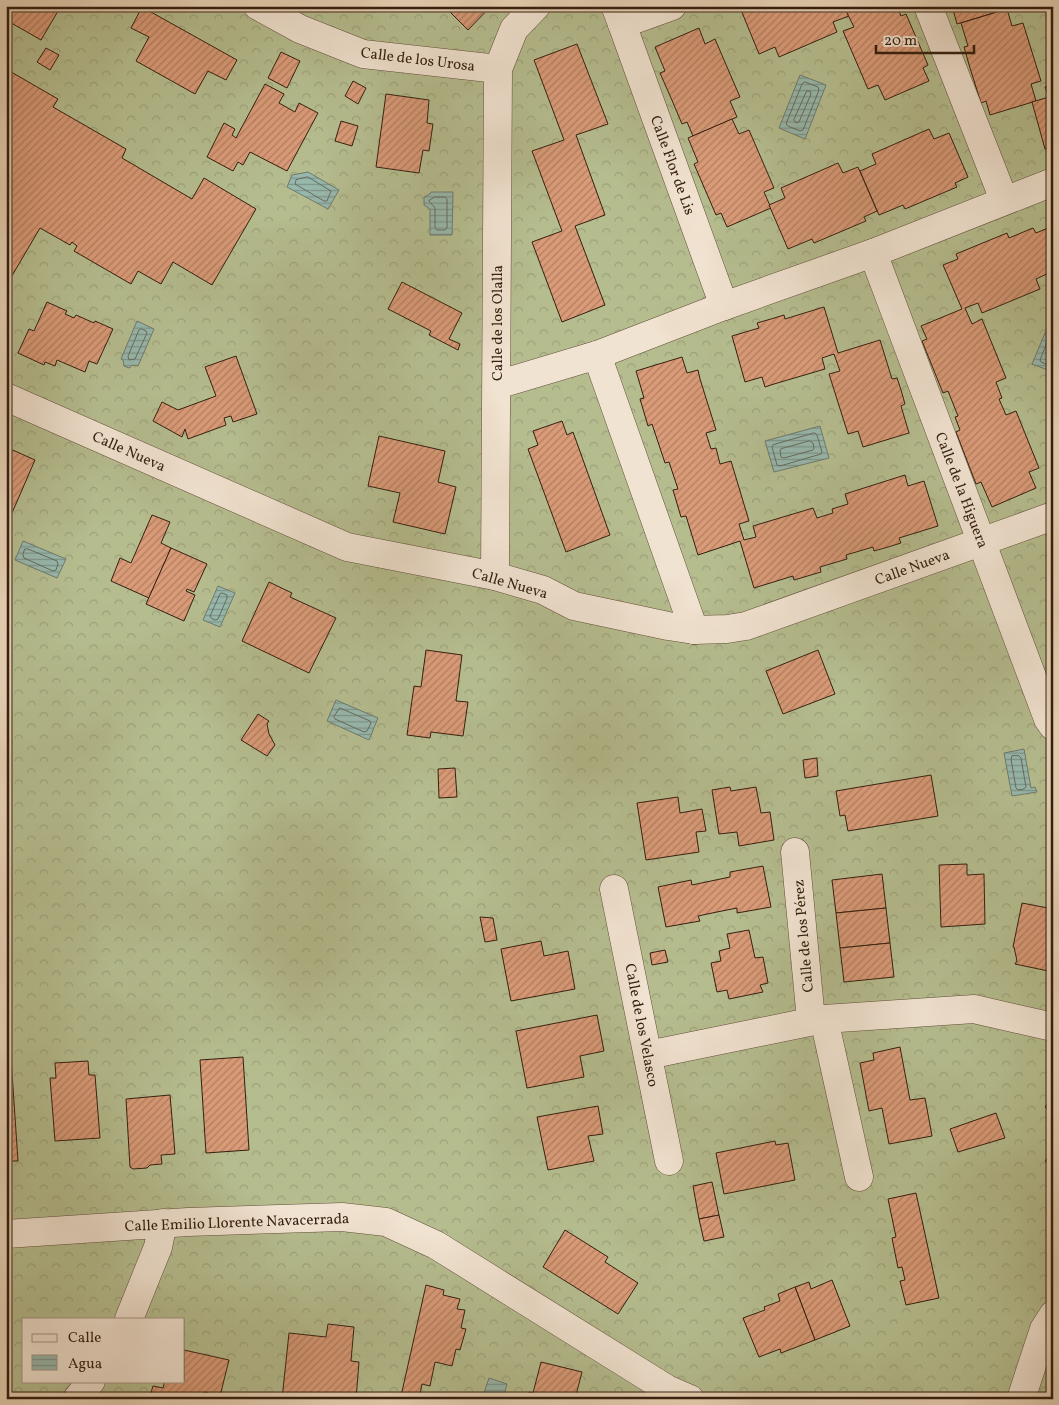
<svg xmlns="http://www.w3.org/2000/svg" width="1059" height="1405" font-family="Vollkorn,serif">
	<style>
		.forest { fill: url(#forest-crowns); stroke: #746e4f; fill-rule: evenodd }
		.water { fill: url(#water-rules); stroke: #6f7a6e }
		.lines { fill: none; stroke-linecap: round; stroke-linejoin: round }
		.shore { stroke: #666b5e; stroke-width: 1 }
		.building { fill: url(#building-hatch); stroke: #341e0f }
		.minor-casing { stroke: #614c39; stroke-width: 29 }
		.minor { stroke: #f1e3d1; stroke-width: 28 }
		.labels { text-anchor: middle; stroke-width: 4; stroke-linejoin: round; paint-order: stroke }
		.street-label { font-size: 15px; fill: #341e0f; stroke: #f1e3d1 }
	</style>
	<defs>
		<pattern id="forest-crowns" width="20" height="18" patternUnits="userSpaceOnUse" patternTransform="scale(1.25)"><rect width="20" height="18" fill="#b5bd8f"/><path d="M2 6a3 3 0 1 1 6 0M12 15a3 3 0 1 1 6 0" fill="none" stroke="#9ca27a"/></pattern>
		<pattern id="water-rules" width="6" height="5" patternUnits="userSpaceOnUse" patternTransform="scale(1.25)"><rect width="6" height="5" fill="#97b8ad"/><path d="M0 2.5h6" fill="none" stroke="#7c958b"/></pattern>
		<pattern id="building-hatch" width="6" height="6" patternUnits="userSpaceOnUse" patternTransform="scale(1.25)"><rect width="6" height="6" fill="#da9b78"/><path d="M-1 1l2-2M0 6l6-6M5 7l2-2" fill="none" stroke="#b27e61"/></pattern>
	</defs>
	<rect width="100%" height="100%" fill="#e9d4b8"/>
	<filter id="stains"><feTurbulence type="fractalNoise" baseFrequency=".004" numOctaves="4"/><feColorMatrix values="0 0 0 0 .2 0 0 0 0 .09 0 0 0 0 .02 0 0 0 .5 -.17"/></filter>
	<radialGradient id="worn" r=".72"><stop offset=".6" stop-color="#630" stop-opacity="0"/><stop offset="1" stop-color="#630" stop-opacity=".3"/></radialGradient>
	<path class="forest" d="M6 6H1053V1399H6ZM24 1319H184V1381H24Z"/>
	<g class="water">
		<polygon points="800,75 826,85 805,139 779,128"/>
		<polygon points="308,172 339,190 328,209 287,187 292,175"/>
		<polygon points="431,192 453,192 452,235 430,235 430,209 424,205 424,197 430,194"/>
		<polygon points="1053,314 1053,372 1032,364"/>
		<polygon points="137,321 154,329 138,366 133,365 129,368 124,366 123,360 121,359"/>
		<polygon points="820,426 829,458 774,472 765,441"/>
		<polygon points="23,541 66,559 57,578 15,560"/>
		<polygon points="218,586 235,593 220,627 203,620"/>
		<polygon points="336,700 378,718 369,740 327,721"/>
		<polygon points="1024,749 1031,788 1035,787 1037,792 1012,796 1004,753"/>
		<polygon points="489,1378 507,1384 503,1399 482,1399"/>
	</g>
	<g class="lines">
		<g class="shore">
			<polygon points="805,82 818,87 819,90 803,130 800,131 788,126 786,124 802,84"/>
			<polygon points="807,91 810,91 811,94 799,122 796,123 794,120"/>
			<polygon points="308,177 331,191 327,201 324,201 295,184 296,180"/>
			<polygon points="435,197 445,197 447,199 447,228 445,230 437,230 435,228 435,208 429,201"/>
			<polyline points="1053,327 1040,360 1041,362 1053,367"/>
			<polygon points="142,329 146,331 147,333 135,359 129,360 128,356 139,330"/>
			<polygon points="815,433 817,435 822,452 821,454 780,466 777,465 772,447 773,445"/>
			<polygon points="810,441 813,443 814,448 813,450 784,458 781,457 780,451 781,449"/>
			<polygon points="25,549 28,549 57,561 58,564 56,570 53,571 24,558 23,555"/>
			<polygon points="222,593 227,595 227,598 218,619 215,620 211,618 210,616 220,594"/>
			<polygon points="340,708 370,721 371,723 367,731 364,732 335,719 334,717"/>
			<polygon points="1019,756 1021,758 1026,787 1024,789 1018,790 1016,788 1011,759 1012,756"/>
		</g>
	</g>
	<g class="building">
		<polygon points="6,6 61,6 41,40 6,20"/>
		<polygon points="444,6 491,6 468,30"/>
		<polygon points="749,6 844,6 849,16 833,22 837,32 779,57 775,47 759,54 741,10"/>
		<polygon points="858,6 897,6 901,16 906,14 928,65 923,68 929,81 885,100 878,85 868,89 843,31 854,27 846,11"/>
		<polygon points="952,6 1002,6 1003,10 957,24"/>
		<polygon points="142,7 237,60 226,80 208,71 195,94 136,61 149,37 131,28"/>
		<polygon points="1007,9 1012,26 1023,23 1041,81 1031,84 1036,101 990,115 986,101 981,103 970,68 964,47 968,46 961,23"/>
		<polygon points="699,28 705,44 715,39 740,97 730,101 737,117 693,136 687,122 682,124 671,98 660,73 665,71 655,47"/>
		<polygon points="577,44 608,124 576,135 605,215 575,226 605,305 562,322 532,242 562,231 532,151 564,140 534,60"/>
		<polygon points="46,48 59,55 50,70 37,62"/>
		<polygon points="281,52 300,61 287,88 268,78"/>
		<polygon points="6,69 58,99 53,107 126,149 122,158 192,199 204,178 256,209 212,285 173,262 161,284 138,271 131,284 74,251 77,246 72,242 70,245 40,228 6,286"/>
		<polygon points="353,81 366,88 358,104 345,96"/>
		<polygon points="265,84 284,94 279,103 295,112 299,103 318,113 287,171 250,152 243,165 238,162 233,171 207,157 224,123 235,129 232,135 236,138"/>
		<polygon points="1053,85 1053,146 1045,149 1032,102 1049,97 1045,87"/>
		<polygon points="386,94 429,100 427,123 433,124 429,151 423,150 419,173 376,167"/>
		<polygon points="732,119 739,134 749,130 774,188 764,192 771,208 727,227 721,213 716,215 694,164 698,162 688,138"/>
		<polygon points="341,121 358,126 352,146 335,141"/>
		<polygon points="929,129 934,139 949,133 968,177 955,183 957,187 905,209 903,205 879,215 860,171 876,164 872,154"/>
		<polygon points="838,163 843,173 858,167 877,211 864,217 866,221 814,243 812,239 788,249 769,205 785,198 781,188"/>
		<polygon points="1053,226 1053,276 1051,272 1036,279 1040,289 982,313 978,303 965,308 972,324 982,319 1006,378 996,382 1002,398 999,399 1006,415 1016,411 1039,468 1029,472 1036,488 992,507 981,482 976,484 956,432 960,430 955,417 958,416 948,391 943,393 922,341 927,339 921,326 962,309 943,265 958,259 956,254 1007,233 1009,238 1033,228 1036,233"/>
		<polygon points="402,282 462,313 449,339 460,344 458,350 429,335 431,331 388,309"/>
		<polygon points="47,302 67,311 65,314 74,318 76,315 94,323 95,321 113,329 97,364 89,361 85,372 57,360 55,366 45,362 44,365 18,353 29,329 34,331"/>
		<polygon points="824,307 838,353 880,340 892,379 897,378 901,390 905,404 901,406 909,433 863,447 858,431 848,434 829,374 840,371 834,354 822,358 825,369 774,384 765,387 762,377 745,382 732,336 759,328 757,323 771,319 784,315 785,319"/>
		<polygon points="236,356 257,414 233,422 231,416 224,418 226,425 188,439 185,429 182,437 153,421 162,402 178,410 216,396 205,367"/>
		<polygon points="682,357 687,373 698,370 700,379 716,430 706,433 711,449 716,448 720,464 731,461 749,521 739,524 744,540 756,537 753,526 813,508 817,518 833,513 832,509 848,504 845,494 905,475 908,486 924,481 938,526 899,538 901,543 888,547 874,551 873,547 846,555 847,559 820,567 821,572 794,580 793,576 754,588 740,541 698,555 686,516 681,517 673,490 678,489 669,462 665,463 652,424 648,426 640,399 644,398 636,371"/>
		<polygon points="562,421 567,435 573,432 610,535 566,552 528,449 538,445 533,431"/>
		<polygon points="379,436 445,451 438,482 456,487 445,534 393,522 400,493 368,486"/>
		<polygon points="6,447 35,460 12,513 6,510"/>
		<polygon points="152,515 170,522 161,543 171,548 149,598 111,581 120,558 131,563"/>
		<polygon points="171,548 207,564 194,592 187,589 186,591 195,595 184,621 146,604"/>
		<polygon points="269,582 292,593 290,597 336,618 309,673 242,641"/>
		<polygon points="426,650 462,655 456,701 468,702 463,736 431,732 430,738 407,735 414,686 421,687"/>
		<polygon points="818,650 835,694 783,714 766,671"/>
		<polygon points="258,714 269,721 267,724 269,734 275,745 267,756 241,740"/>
		<polygon points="817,758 818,776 805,778 803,760"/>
		<polygon points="455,768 457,797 439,798 438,769"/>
		<polygon points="931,775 938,816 848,831 845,815 840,816 836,791"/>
		<polygon points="730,787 731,791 756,787 761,813 770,812 774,840 739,846 737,832 719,834 712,790"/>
		<polygon points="678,797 680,813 702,809 706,831 696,832 699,852 646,860 637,803"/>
		<polygon points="967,864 967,875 984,874 985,924 941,927 939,865"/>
		<polygon points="763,866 771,907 737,913 737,908 717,912 698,916 700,921 666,927 658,887 691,880 692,885 730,877 730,872"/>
		<polygon points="882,874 886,908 836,913 832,880"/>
		<polygon points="1022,903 1053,909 1053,972 1015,964 1017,961 1014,947 1013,947"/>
		<polygon points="886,908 890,943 840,948 836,913"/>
		<polygon points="480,917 493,918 497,940 485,942"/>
		<polygon points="749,930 755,958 763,957 768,983 760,985 763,992 729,999 727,990 717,992 711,963 721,961 719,951 730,948 727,934"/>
		<polygon points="541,941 544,956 568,951 575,989 511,1001 501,949"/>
		<polygon points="890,943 894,977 844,982 840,948"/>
		<polygon points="665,950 668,962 652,965 650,953"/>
		<polygon points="597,1015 604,1051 580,1056 584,1077 527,1088 516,1031"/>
		<polygon points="900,1047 910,1100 925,1098 932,1136 889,1144 882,1108 869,1111 860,1063 874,1060 873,1053"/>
		<polygon points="243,1057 249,1150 206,1153 200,1060"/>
		<polygon points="6,1058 11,1058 18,1161 6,1161"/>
		<polygon points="88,1061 89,1075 95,1075 100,1138 55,1141 50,1078 56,1078 55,1063"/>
		<polygon points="170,1095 175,1154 161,1155 162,1164 150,1165 147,1168 133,1169 130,1167 126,1099"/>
		<polygon points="1053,1097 1053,1113 1045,1107"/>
		<polygon points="598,1106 603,1134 588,1136 594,1161 548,1170 537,1117"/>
		<polygon points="996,1113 1005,1138 958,1152 950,1129"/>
		<polygon points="775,1141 776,1145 788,1143 795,1180 724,1194 716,1153"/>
		<polygon points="1053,1151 1053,1167 1045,1161"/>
		<polygon points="712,1182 719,1215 699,1219 693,1186"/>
		<polygon points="916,1193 939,1298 906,1305 900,1281 905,1280 902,1267 898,1268 892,1238 896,1237 888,1199"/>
		<polygon points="719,1215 724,1237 704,1241 699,1219"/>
		<polygon points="565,1230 608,1257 605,1262 638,1283 618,1314 543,1267"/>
		<polygon points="832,1280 850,1326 815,1340 795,1287 809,1282 811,1289"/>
		<polygon points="426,1285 444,1290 443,1295 460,1299 457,1309 465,1310 461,1328 466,1329 460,1350 456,1349 452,1366 435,1362 430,1386 422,1384 419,1399 415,1399 401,1396"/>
		<polygon points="795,1287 815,1340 781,1353 780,1349 759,1357 743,1318 765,1310 764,1307 780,1301 778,1294"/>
		<polygon points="328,1324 354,1327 351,1361 359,1362 356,1399 282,1399 289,1333 326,1337"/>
		<polygon points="184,1350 229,1360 220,1396 204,1392 203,1399 159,1399 150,1396 153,1386 163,1388 165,1381 184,1381"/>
		<polygon points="541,1362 582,1372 575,1399 527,1399 529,1392 533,1393"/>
	</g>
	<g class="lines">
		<g class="minor-casing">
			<g id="minor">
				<polyline points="258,6 300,29 363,54 498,69"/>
				<polyline points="928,6 1004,200"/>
				<polyline points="616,8 622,24 672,6"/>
				<polyline points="622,24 724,306"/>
				<polyline points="873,253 1048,719 1053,726"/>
				<polyline points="597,355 694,630"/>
				<polyline points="497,385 597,355 724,306 873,253 1053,182"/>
				<polyline points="6,397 347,547 495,576 543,590 574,606 668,626 694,630 727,629 746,626 1053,516"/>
				<polyline points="495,576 498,69 514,29 536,6"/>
				<polyline points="795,852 811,1020"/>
				<polyline points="614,889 669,1161"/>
				<polyline points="824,1019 859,1177"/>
				<polyline points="648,1055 824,1019 974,1009 1053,1027"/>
				<polyline points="6,1234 188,1222 342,1217 386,1222 436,1245 667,1389 690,1399"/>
				<polyline points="129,1319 158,1247 163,1223"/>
				<polyline points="77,1399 91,1381"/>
				<polyline points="1021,1399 1044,1329 1053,1315"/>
			</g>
		</g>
		<use href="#minor" class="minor"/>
	</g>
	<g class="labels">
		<g class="street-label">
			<text transform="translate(418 59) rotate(7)" y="5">Calle de los Urosa</text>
			<text transform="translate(673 165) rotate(70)" y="5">Calle Flor de Lis</text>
			<text transform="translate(497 323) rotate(-90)" y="5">Calle de los Olalla</text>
			<text transform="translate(129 451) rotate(24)" y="5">Calle Nueva</text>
			<text transform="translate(962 490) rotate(69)" y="5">Calle de la Higuera</text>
			<text transform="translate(912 567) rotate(-20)" y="5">Calle Nueva</text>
			<text transform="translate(510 583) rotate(16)" y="5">Calle Nueva</text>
			<text transform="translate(803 936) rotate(-95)" y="5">Calle de los Pérez</text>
			<text transform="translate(642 1025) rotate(79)" y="5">Calle de los Velasco</text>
			<text transform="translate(237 1222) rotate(-2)" y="5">Calle Emilio Llorente Navacerrada</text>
		</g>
	</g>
	<rect width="1059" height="1405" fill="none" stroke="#e9d4b8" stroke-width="25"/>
	<rect x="8" y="8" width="1044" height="1390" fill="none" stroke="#341e0f" stroke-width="2.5"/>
	<rect x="12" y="12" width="1034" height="1380" fill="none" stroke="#341e0f"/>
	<rect x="22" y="1318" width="162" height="65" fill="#f1e3d1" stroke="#a59483"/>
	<rect x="32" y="1334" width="25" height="8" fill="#f1e3d1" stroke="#a59483"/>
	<text x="68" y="1342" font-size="15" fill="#341e0f">Calle</text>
	<rect x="32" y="1355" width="25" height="15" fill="url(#water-rules)" stroke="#a59483"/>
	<text x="68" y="1368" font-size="15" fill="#341e0f">Agua</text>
	<path d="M876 45v8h98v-8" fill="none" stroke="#341e0f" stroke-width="2.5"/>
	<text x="884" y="45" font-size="15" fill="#341e0f" stroke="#f1e3d1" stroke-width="4" paint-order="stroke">20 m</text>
	<rect width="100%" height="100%" filter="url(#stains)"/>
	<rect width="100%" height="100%" fill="url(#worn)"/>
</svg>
